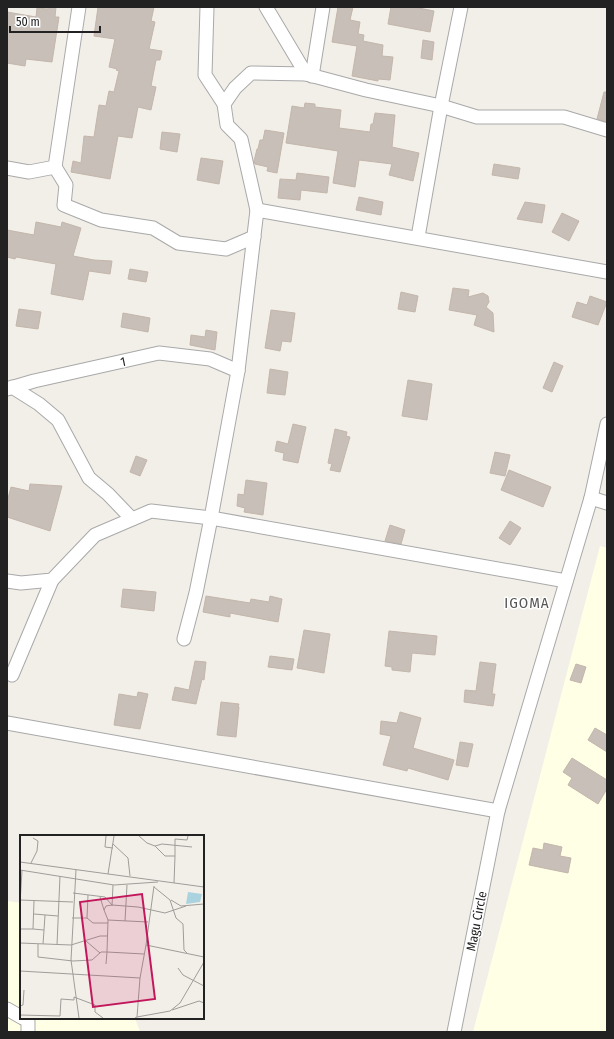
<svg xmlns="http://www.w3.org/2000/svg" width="614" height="1039" font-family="'Fira Sans Condensed',sans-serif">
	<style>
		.education { fill: #ffffe5 }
		.building { fill: #c7bfb8; stroke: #c4b6ab }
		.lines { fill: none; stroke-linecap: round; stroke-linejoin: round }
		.street-casing { stroke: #a9a9a9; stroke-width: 15 }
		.street { stroke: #fff; stroke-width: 13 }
		.labels { text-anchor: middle; stroke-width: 3; stroke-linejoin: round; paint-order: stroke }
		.street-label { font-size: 13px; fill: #222; stroke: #fff }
		.quarter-label { font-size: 15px; letter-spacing: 1px; fill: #555; stroke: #fff }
		.inset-road { fill: none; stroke: #9f9d99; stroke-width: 1 }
		.view { fill: #c2185b; fill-opacity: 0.15; stroke: #c2185b; stroke-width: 2 }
		.inset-edge { fill: none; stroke: #222; stroke-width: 2 }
	</style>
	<rect width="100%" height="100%" fill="#f2efe9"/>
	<g class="education">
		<polygon points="600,546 607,548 607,1032 473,1032"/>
		<polygon points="7,901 21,903 21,1018 135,1018 140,1032 7,1032"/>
	</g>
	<g class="building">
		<polygon points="48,7 56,7 55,17 59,17 52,62 26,59 25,66 7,63 7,12 36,17 37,8 48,9"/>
		<polygon points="98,7 154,7 151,21 155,22 149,49 162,51 160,60 156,60 151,86 156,87 151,110 138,107 132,138 118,136 110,179 71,172 73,161 81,163 84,136 94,137 99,105 106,106 109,91 114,92 119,71 116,70 117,69 109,67 115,39 94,36"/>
		<polygon points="338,7 353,7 350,20 360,22 358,34 364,35 363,41 383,45 382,56 393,57 390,80 378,79 378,81 352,76 357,46 332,42"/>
		<polygon points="391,7 414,7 434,11 430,32 388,24"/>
		<polygon points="423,40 434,42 432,60 421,58"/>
		<polygon points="604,92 607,92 607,122 597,119"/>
		<polygon points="305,103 315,104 315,107 341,110 339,128 370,132 371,124 373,124 375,113 395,115 392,147 419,153 413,181 389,175 392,164 359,160 355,187 333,183 338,151 286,143 292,106 304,108"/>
		<polygon points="265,130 284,133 277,173 267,171 268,167 255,164 254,161 257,149 258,149 260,140 263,140"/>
		<polygon points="162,132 180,134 177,152 160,149"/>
		<polygon points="201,158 223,161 219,184 197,180"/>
		<polygon points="494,164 520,168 518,179 492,175"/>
		<polygon points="297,173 329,177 327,193 301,190 300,200 278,198 280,179 296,180"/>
		<polygon points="359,197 383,202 381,215 356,210"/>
		<polygon points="525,202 545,205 542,223 517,219"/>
		<polygon points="562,213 579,221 569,241 552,232"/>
		<polygon points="36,222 61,227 62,222 81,228 73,256 94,260 112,261 110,274 89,271 83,300 51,294 56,264 16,257 15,259 7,257 7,230 34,235"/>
		<polygon points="130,269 148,272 146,282 128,279"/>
		<polygon points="453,288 469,290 468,297 483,293 488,296 489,302 486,307 493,313 494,332 474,325 477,315 449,310"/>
		<polygon points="401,292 418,296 415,312 398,309"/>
		<polygon points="590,296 607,302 598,325 572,317 577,302 587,305"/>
		<polygon points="19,309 41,312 38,329 16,326"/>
		<polygon points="271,310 295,313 291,342 282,341 280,351 265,348"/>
		<polygon points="123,313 150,318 148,332 121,327"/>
		<polygon points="206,330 217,332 215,350 190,345 191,335 205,337"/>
		<polygon points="554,362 563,366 552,392 543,388"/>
		<polygon points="270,369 288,372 285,395 267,393"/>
		<polygon points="408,380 432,384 427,420 402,416"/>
		<polygon points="293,424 306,427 298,463 283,460 284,453 275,451 277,441 288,444"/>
		<polygon points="335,429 347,432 346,436 350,437 340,472 330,470 332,464 328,463"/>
		<polygon points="495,452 510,455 505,476 490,473"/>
		<polygon points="136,456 147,460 140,476 130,472"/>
		<polygon points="509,470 551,487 543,507 501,490"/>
		<polygon points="246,480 267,483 263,515 244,512 245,508 237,506 238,494 244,495"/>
		<polygon points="30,484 62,486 50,531 7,517 7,502 11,487 29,491"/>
		<polygon points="510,521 521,528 510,545 499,538"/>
		<polygon points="390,525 405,530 401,544 385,541"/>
		<polygon points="123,589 156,592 154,611 121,607"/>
		<polygon points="206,596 250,603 251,599 269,602 270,596 282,599 278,622 230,613 230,617 203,612"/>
		<polygon points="304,630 330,634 324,673 297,668"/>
		<polygon points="389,631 437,636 435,655 412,653 410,672 392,670 392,667 385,666"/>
		<polygon points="270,656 294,659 292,670 268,667"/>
		<polygon points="195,661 206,662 204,680 202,679 196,704 172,700 175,687 189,690"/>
		<polygon points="480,662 496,664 492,694 495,694 493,706 464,702 465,690 476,691"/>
		<polygon points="576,664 586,667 581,683 570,680"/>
		<polygon points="138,692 148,694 140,729 114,725 119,694 137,697"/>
		<polygon points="221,702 239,704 238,707 239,707 236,737 217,735"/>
		<polygon points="400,712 421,718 413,748 454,760 448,780 408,768 407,771 383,765 391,736 380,734 381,721 397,723"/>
		<polygon points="595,728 607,735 607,752 588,740"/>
		<polygon points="460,742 473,744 468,767 456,765"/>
		<polygon points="572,758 607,780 607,789 598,804 568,785 572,778 563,772"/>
		<polygon points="544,843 562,847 560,856 571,858 568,873 529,865 533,848 543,850"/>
	</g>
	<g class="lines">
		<g class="street-casing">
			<g id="street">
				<polyline points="207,7 205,75 224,104"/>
				<polyline points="266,7 306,74 366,90 441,106 477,117 564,117 607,130"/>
				<polyline points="312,76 323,7"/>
				<polyline points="55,167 66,185 64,205 101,220 153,228 178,243 226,249 254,237"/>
				<polyline points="7,168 29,172 55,167 79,7"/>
				<polyline points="257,210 241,139 227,125 224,104 235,88 251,73 306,74"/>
				<polyline points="418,237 441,106 461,7"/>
				<polyline points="12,387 39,404 58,420 89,478 108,494 132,519"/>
				<polyline points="7,389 34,381 159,353 210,359 238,371"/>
				<polyline points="591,498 607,424"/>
				<polyline points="7,581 21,583 52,580 95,535 151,511 211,518 196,593 184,639"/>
				<polyline points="566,581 211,518 238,371 257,210 607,272"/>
				<polyline points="12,675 52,580"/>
				<polyline points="7,723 498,811 591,498 607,503"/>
				<polyline points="7,1009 21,1017"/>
				<polyline points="23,1018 28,1021 28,1032"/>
				<polyline points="454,1032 498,811"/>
			</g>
		</g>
		<use href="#street" class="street"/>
	</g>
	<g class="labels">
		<g class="street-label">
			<text transform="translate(123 361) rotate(-12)" y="5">1</text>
			<text transform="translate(476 921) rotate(-79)" y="5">Magu Circle</text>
		</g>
		<g class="quarter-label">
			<text x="527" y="608">IGOMA</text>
		</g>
	</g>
	<g transform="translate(20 835)">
		<rect width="184" height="184" fill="#f2efe9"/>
		<path d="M168 57 182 59 180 67 166 69Z" fill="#aad3df"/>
		<path class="inset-road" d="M86 1 85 12 93 13M119 1 127 8 135 11 145 21H155L154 48M93 9 108 23 110 41M135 11 142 9 172 12M155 21V4L167 5 168 1M0 27 184 52M11 28 17 16 18 6 13 3M0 35 94 50 138 47M56 35 51 125 59 183M88 39 94 1M134 52 150 65 156 83 163 89 164 115 167 118M53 58 85 62 92 70 118 72 145 78 166 71M80 62 84 75M0 65 53 67M151 65 161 71 184 69M14 66 13 94 24 95 23 109M0 69 2 35M92 71 93 50M14 79 38 81M52 83H67L68 60M67 83 73 88H88M88 85 84 75 86 71 92 70M105 86 107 50M0 94H13M24 95 25 80M66 106 80 118M0 108 51 110 80 101H88M18 109V122L53 126 72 125 81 117H87L86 129M37 110 40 41M126 110 134 51M124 119 87 117 88 85 128 87M158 133 163 140 184 151M0 136 120 143 126 110 184 122M0 171 3 170 4 155M152 175 179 166 184 168M0 180 40 181M40 181 41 164 54 165V162L75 170V177L83 183M117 182 150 176 160 168 184 127M115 183 117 182 120 143"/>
		<path class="view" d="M122 59 135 164 73 172 60 67Z"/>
		<rect width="184" height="184" class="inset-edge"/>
	</g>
	<rect width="614" height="1039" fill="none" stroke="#222222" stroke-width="16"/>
	<path d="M10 26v6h90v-6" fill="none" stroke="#222222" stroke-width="2"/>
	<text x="16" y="26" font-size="12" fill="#222222" stroke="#ffffff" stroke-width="3" paint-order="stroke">50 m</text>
</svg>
